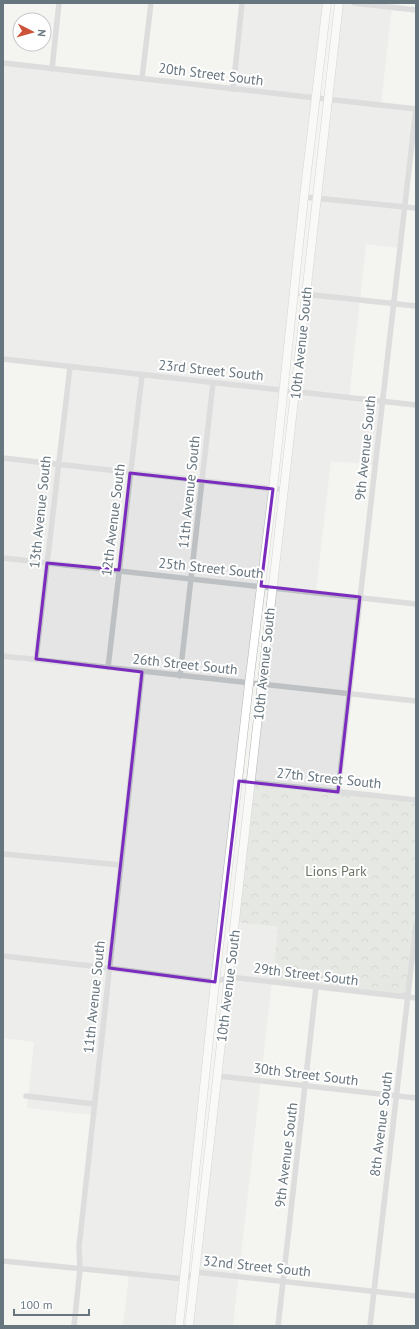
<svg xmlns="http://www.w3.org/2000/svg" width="419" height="1329" font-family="'PT Sans',sans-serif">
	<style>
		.built { fill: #e4e5e4 }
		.forest { fill: url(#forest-crowns) }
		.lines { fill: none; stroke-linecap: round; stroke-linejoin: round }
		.highway-casing { stroke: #b1b4b6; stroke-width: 9 }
		.minor { stroke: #bec1c4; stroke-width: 5.5 }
		.highway { stroke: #fff; stroke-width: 8 }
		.marked { fill: none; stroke: #7b2cbf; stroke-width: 3; stroke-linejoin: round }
		.labels { text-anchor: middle; stroke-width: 4; stroke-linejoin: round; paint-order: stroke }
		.street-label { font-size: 14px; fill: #67757e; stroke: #fff }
		.park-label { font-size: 14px; fill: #697665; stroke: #fff }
	</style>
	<defs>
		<pattern id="forest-crowns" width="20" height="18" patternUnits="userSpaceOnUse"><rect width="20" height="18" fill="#d6dad2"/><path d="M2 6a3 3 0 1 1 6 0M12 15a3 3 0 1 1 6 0" fill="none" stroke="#b1b5b0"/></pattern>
	</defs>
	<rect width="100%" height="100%" fill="#f4f4f1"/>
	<g class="built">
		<polygon points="242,3 327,3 179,1326 123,1326 129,1274 80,1269 79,1247 93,1115 27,1108 34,1042 3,1038 3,458 58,464 70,367 3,359 3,63 232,89"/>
		<polygon points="339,3 353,3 392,7 381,105 416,109 400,248 366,244 360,300 350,390 351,398 382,401 375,465 331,461 316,592 360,597 338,792 251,782"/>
		<polygon points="235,922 278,927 233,1326 189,1326"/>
	</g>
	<polygon class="forest" points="251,782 416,800 416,922 408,997 272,982 278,927 235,922"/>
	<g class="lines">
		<g class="highway-casing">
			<g id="highway">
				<polyline points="179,1326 215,982 249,684 273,489 304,197 327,3"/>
				<polyline points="189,1326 339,3"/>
			</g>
		</g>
		<g class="minor">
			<polyline points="354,3 416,10"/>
			<polyline points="3,63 416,109"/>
			<polyline points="52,69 59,3"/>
			<polyline points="142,78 151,3"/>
			<polyline points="233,89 242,3"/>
			<polyline points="304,197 416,208"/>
			<polyline points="295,293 416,306"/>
			<polyline points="3,359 416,405"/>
			<polyline points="3,458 285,490"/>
			<polyline points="3,558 416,604"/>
			<polyline points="3,656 19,658"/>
			<polyline points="22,658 416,701"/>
			<polyline points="36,659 70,367"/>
			<polyline points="108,668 142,375"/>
			<polyline points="180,676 213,383"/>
			<polyline points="239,781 416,800"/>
			<polyline points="338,792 416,108"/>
			<polyline points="3,854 121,865"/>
			<polyline points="3,956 109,968 215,982 229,977 416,998"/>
			<polyline points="218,1076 416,1098"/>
			<polyline points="26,1096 94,1104"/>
			<polyline points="3,1261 185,1279 196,1272 416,1296"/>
			<polyline points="74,1326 80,1269 79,1247 142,672"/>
			<polyline points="278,1326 316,987"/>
			<polyline points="370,1326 416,925"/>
		</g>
		<use href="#highway" class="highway"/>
	</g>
	<path d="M0 0H419V1329H0ZM130 473 273 489 261 586 360 597 338 792 239 781 215 982 109 968 142 672 36 659 47 563 119 570Z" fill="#f4f4f1" fill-opacity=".55" fill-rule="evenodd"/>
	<path class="marked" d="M130 473 273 489 261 586 360 597 338 792 239 781 215 982 109 968 142 672 36 659 47 563 119 570Z"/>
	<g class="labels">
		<g class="street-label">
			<text transform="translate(211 74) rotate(7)" y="5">20th Street South</text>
			<text transform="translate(301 343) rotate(-84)" y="5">10th Avenue South</text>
			<text transform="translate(211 370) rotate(6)" y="5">23rd Street South</text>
			<text transform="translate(365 448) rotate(-84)" y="5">9th Avenue South</text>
			<text transform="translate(189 492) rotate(-84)" y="5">11th Avenue South</text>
			<text transform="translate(40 512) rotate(-84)" y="5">13th Avenue South</text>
			<text transform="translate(113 520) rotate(-83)" y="5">12th Avenue South</text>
			<text transform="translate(211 568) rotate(6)" y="5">25th Street South</text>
			<text transform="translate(185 664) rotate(6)" y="5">26th Street South</text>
			<text transform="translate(264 664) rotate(-84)" y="5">10th Avenue South</text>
			<text transform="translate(329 778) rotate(6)" y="5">27th Street South</text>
			<text transform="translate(306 974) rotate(7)" y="5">29th Street South</text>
			<text transform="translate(228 986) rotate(-83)" y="5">10th Avenue South</text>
			<text transform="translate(94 997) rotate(-84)" y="5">11th Avenue South</text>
			<text transform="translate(306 1074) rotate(7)" y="5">30th Street South</text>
			<text transform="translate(381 1124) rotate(-83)" y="5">8th Avenue South</text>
			<text transform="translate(286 1155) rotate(-83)" y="5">9th Avenue South</text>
			<text transform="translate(257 1266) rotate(6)" y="5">32nd Street South</text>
		</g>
		<g class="park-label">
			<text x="336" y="876">Lions Park</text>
		</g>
	</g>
	<rect width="419" height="1329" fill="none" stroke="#67757e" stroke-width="8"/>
	<g transform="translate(32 32) rotate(96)"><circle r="19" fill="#ffffff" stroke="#c2c8cb"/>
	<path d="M0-3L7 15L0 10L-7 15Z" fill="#cc5239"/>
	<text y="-6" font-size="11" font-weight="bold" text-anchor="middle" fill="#67757e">N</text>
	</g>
	<path d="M14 1309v6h75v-6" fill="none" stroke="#67757e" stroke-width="2"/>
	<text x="20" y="1309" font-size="12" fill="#67757e" stroke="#ffffff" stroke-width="3" paint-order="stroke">100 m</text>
</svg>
